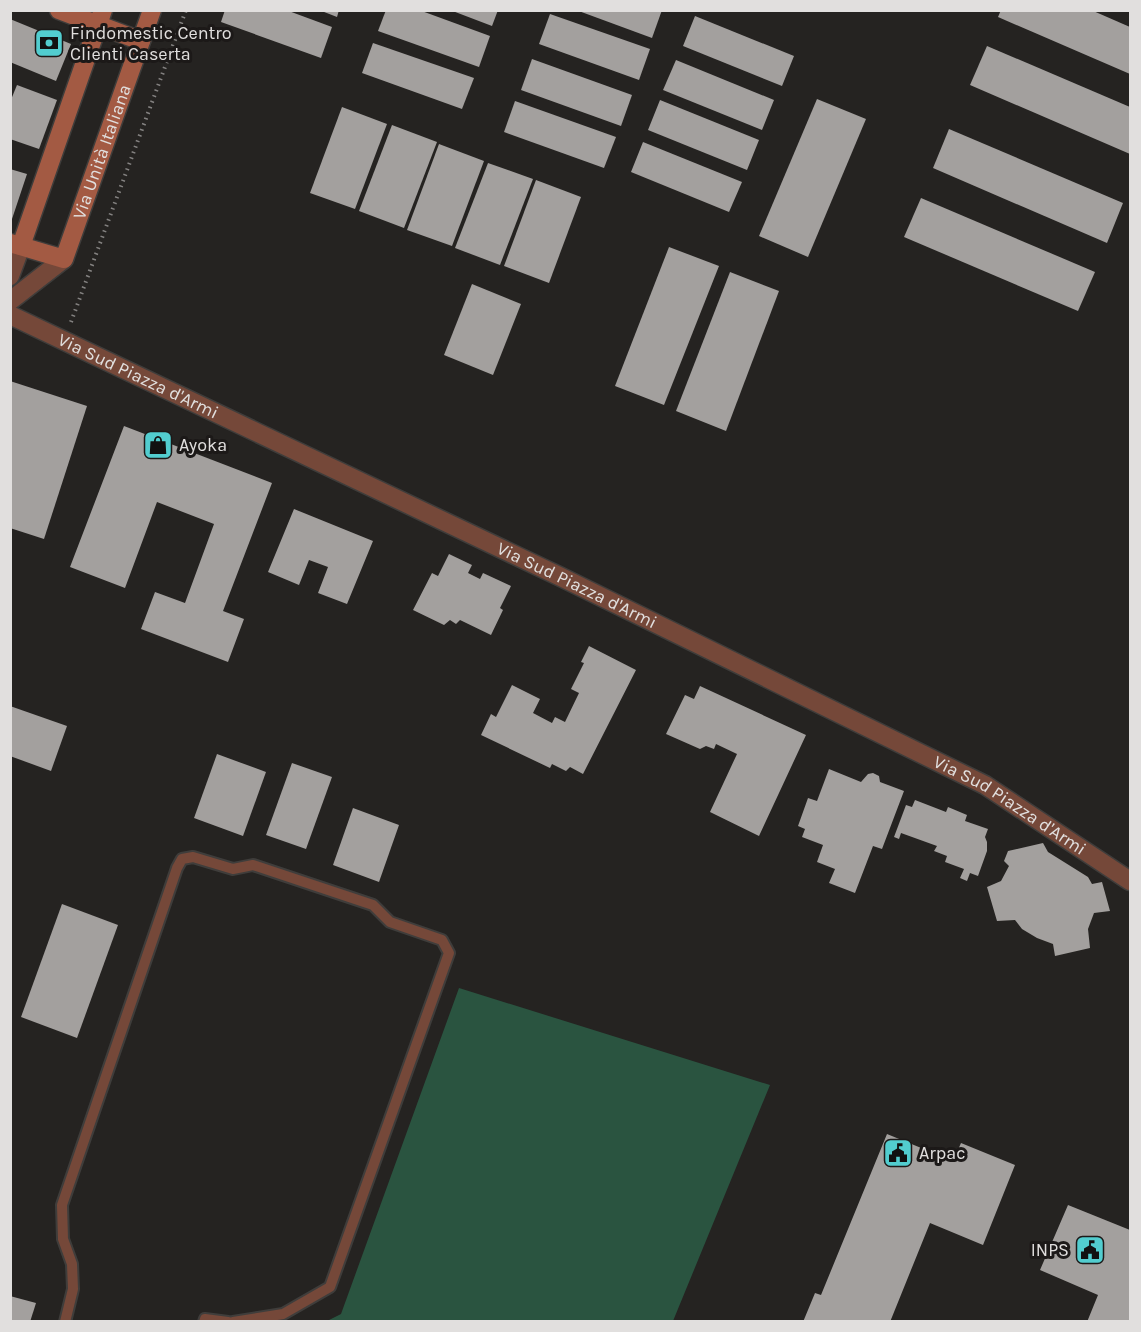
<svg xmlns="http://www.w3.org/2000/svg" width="1141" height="1332" font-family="Karla,sans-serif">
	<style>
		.green { fill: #2a5440 }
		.building { fill: #a3a09e }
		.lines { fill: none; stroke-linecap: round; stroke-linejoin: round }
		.service-casing { stroke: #3f3d3b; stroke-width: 14 }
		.minor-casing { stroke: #3f3d3b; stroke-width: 21 }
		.secondary-casing { stroke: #3f3d3b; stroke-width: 21 }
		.path { stroke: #848281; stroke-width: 4; stroke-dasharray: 1.5 4.5; stroke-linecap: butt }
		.service { stroke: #754839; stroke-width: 10 }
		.minor { stroke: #754839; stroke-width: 18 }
		.secondary { stroke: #a35a43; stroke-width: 18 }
		.labels { text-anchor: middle; stroke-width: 6; stroke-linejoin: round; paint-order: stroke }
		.poi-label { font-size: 18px; fill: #e1dfde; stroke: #1c1918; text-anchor: start }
		.street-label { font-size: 18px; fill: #e1dfde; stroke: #1c1918 }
	</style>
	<rect width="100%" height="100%" fill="#252321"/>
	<polygon class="green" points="459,988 770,1085 673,1321 327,1321 341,1314"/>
	<g class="building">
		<polygon points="225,10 286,10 332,27 321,58 221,22"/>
		<polygon points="319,10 339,10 337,17"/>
		<polygon points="386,10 419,10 490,36 479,67 378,31"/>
		<polygon points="450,10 498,10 492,26"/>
		<polygon points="576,10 662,10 652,38"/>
		<polygon points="1001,10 1091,10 1130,27 1130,74 998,17"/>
		<polygon points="550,14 650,49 639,80 539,44"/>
		<polygon points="695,16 794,56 782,86 683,46"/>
		<polygon points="10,19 71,44 56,81 10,62"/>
		<polygon points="373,43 474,78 462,109 362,73"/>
		<polygon points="987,46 1130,107 1130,154 970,85"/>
		<polygon points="532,59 632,95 621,126 521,90"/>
		<polygon points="676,60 774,100 762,130 663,90"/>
		<polygon points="17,85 57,100 39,149 10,139 10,102"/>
		<polygon points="817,99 866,119 808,257 759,236"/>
		<polygon points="660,100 759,140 747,170 648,130"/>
		<polygon points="515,101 616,137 604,168 504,132"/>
		<polygon points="342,107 387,124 355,209 310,193"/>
		<polygon points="392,125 437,142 404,228 359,211"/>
		<polygon points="949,129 1123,203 1107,243 933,168"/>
		<polygon points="643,142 742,182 729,212 631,172"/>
		<polygon points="439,144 484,161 452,246 407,230"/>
		<polygon points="488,163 533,179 500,265 455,248"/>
		<polygon points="10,169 27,174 11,222 10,222"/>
		<polygon points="536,180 581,197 549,283 504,266"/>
		<polygon points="921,198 1095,272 1078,311 904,237"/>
		<polygon points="669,247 719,266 664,405 615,386"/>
		<polygon points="730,272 779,291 726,431 676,411"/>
		<polygon points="472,284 521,304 493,375 444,355"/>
		<polygon points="10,381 87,406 44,539 10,528"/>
		<polygon points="124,426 272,483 223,611 244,619 228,662 141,629 155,592 185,603 214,524 157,502 125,588 70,567"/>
		<polygon points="294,509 373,541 347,604 318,593 328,567 309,560 299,585 268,572"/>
		<polygon points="449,554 472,565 468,573 480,579 483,573 511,586 500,608 503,610 491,635 460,620 456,624 450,620 444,625 413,610 432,573 438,576"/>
		<polygon points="589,646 636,670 583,774 570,767 566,771 552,764 550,768 481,735 491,714 496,717 512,685 540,699 533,713 552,723 555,717 565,722 579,693 571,689 584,663 581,662"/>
		<polygon points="700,686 806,735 759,836 710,812 737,754 716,744 714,749 706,746 700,749 666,734 685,695 694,699"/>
		<polygon points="10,706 67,726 51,771 10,756"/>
		<polygon points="217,754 266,772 243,836 194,818"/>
		<polygon points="292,763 332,777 306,849 266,835"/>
		<polygon points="829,769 861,782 868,774 873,773 879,776 880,782 904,791 882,849 873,846 855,893 829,883 835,869 817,862 823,845 802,837 805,829 798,826 808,798 817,801"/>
		<polygon points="915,800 946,812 948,807 967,815 965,821 988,829 985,837 987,842 987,851 978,876 970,873 967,881 960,878 964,869 945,862 947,856 934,851 937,846 901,833 899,839 894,837 906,805 912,807"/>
		<polygon points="353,808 399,825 379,882 333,865"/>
		<polygon points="1043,843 1048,852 1088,877 1092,884 1102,882 1110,911 1094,913 1088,929 1090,948 1055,956 1053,944 1037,938 1022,929 1015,920 997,921 987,887 1001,881 1009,866 1004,861 1008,851"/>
		<polygon points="62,904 118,925 77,1038 21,1017"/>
		<polygon points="887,1134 953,1161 961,1143 1015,1165 983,1245 930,1223 890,1322 803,1322 815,1293 821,1295"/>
		<polygon points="1068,1205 1130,1230 1130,1322 1087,1322 1098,1295 1040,1270"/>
		<polygon points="10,1296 36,1303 30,1322 10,1322"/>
	</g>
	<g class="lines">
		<g class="service-casing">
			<g id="service">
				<polyline points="65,1322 73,1289 72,1264 63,1239 62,1205 177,868 182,859 193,857 233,869 253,865 373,905 390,922 442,940 449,953 330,1287 283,1314 233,1322"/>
				<polyline points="204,1322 205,1319 228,1322"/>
			</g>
		</g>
		<g class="minor-casing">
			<g id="minor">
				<polyline points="10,276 21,246"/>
				<polyline points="10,301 64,259"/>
				<path id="s1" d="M10 315 561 577 985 785 1130 881"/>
			</g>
		</g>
		<g class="secondary-casing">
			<g id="secondary">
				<polyline points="59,10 141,41"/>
				<path id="s2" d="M10 243 64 259 152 10"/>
				<polyline points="21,246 103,10"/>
			</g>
		</g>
		<polyline class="path" points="71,322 186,10"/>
		<use href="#service" class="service"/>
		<use href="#minor" class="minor"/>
		<use href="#secondary" class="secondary"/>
	</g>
	<defs>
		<g id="bank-square" transform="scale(1.5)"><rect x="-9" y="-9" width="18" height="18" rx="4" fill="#52cdcf" stroke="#1c1918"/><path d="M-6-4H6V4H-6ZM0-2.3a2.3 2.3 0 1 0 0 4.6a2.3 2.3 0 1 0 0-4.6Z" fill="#111"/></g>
		<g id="shop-square" transform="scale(1.5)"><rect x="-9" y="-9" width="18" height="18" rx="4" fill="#52cdcf" stroke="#1c1918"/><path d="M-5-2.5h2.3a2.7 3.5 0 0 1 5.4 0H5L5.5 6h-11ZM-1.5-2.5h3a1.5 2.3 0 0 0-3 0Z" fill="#111"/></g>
		<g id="civic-square" transform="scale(1.5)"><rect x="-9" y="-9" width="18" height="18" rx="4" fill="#52cdcf" stroke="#1c1918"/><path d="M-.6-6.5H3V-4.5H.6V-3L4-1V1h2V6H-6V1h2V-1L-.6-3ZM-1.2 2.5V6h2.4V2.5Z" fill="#111"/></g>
	</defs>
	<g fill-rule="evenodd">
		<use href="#bank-square" x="49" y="43"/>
		<use href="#shop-square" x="158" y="445"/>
		<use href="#civic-square" x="898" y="1153"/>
		<use href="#civic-square" x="1090" y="1250"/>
	</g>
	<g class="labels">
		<g class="poi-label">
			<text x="70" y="39">Findomestic Centro<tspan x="70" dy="21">Clienti Caserta</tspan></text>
			<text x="179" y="451">Ayoka</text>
			<text x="919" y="1159">Arpac</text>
			<text x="1069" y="1256" text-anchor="end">INPS</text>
		</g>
		<g class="street-label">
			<text dy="6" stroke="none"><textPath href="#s2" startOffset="170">Via Unità Italiana</textPath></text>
			<text dy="6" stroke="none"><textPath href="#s1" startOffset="142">Via Sud Piazza d'Armi</textPath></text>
			<text dy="6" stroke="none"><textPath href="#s1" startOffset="628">Via Sud Piazza d'Armi</textPath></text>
			<text dy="6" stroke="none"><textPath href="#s1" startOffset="1114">Via Sud Piazza d'Armi</textPath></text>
		</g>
	</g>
	<rect width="1141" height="1332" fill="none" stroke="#e1dfde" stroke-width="24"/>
</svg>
